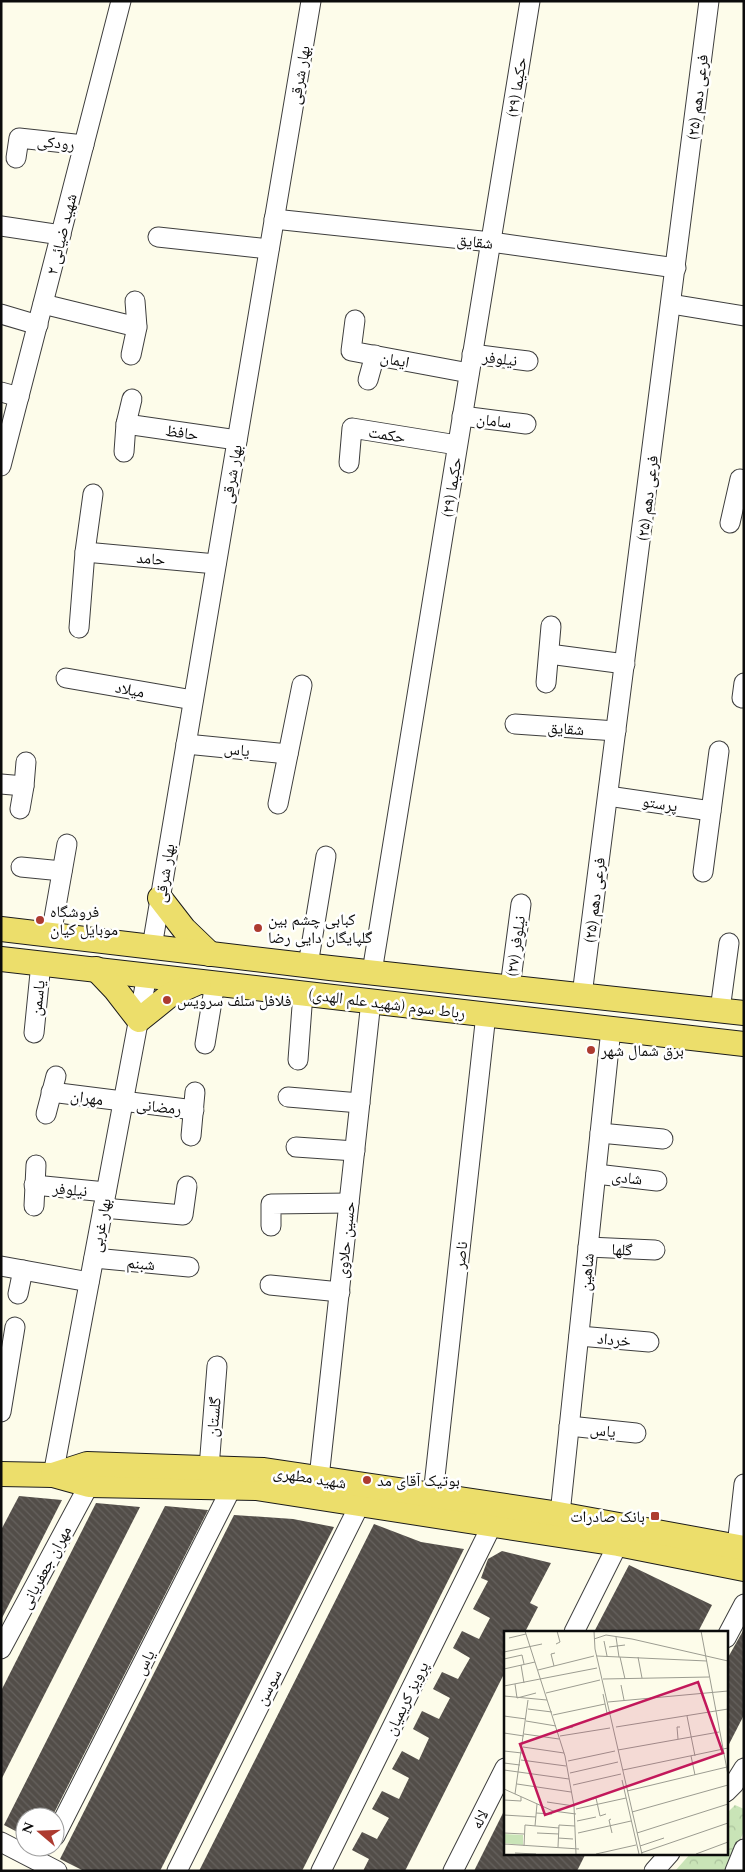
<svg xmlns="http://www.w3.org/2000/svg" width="745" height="1872" font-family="Spectral,'Noto Naskh Arabic',serif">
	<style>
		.park { fill: url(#park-crowns) }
		.building { fill: url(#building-back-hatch) }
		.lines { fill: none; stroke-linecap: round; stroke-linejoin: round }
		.minor-casing { stroke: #3e3e3e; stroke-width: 21 }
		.major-casing { stroke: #1c1c1c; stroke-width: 26 }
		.minor { stroke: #fff; stroke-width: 19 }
		.major { stroke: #ecde6b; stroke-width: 24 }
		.poi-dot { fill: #ad3b30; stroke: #fff; stroke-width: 2 }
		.labels { text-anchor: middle; stroke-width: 5; stroke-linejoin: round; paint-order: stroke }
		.street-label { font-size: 16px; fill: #0b0b0b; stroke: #fff }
		.poi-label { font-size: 16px; fill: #0b0b0b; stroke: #fff; text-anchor: start }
		.inset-road { fill: none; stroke: #9c9c91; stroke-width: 1 }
		.view { fill: #c2185b; fill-opacity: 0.15; stroke: #c2185b; stroke-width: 2.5 }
		.inset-edge { fill: none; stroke: #0b0b0b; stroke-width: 2.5 }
	</style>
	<defs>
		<pattern id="park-crowns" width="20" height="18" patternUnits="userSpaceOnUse" patternTransform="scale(1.25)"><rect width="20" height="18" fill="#c9e4b7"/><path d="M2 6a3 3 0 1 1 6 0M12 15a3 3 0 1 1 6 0" fill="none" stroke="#abc29c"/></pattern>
		<pattern id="building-back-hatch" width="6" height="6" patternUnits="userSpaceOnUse" patternTransform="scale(1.25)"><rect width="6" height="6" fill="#524d48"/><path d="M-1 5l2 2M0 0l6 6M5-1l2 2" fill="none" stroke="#66625e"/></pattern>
	</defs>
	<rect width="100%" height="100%" fill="#fdfcea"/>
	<polygon class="park" points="735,1805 744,1809 744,1831 727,1871 675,1871 691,1853 726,1853 726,1814"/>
	<g class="building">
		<polygon points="19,1496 62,1500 1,1620 1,1530"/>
		<polygon points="96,1503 140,1507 1,1780 1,1691"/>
		<polygon points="165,1506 208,1510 52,1817 25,1817 25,1836 4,1825"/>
		<polygon points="234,1515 293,1519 334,1527 160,1871 84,1871 60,1859"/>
		<polygon points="374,1524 421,1542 464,1549 302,1871 199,1871"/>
		<polygon points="502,1551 551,1563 530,1603 538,1607 525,1632 505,1632 505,1672 405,1871 363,1871 369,1859 352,1850 362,1832 377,1839 389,1818 372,1809 382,1791 399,1799 409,1778 392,1769 402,1751 419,1760 429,1738 413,1729 422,1711 439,1719 450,1698 433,1689 442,1672 458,1679 470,1658 453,1648 462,1631 479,1639 490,1618 473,1609 488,1581 481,1578 488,1559"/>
		<polygon points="629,1565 712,1605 698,1632 594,1632"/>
		<polygon points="744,1629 744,1715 726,1750 726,1661"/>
		<polygon points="505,1809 505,1853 586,1853 577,1871 474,1871"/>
	</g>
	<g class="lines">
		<g class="minor-casing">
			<g id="minor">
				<polyline points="16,158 19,138 84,145"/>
				<polyline points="274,219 491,242 676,268"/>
				<polyline points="1,226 61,235"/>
				<polyline points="158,237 269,249"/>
				<polyline points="43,304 137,327"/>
				<polyline points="671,304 744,316"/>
				<polyline points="1,314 38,325"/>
				<polyline points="355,320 351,351 469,373"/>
				<polyline points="472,354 528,361"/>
				<polyline points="131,355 137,327 135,301"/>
				<polyline points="368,380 375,355"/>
				<polyline points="1,392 19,397"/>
				<polyline points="462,416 526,424"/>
				<polyline points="126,424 237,440"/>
				<polyline points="124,452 126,424 132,399"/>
				<polyline points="349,463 352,428 457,445"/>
				<polyline points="1,466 121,1"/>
				<polyline points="730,523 740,479"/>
				<polyline points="85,552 216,564"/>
				<polyline points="79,628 85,552 93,494"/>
				<polyline points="549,654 625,664"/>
				<polyline points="66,678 193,700"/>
				<polyline points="546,683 551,626"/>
				<polyline points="744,683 742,698 744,698"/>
				<polyline points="515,724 616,731"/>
				<polyline points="186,744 288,754"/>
				<polyline points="1,784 24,786"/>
				<polyline points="608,796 711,811"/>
				<polyline points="278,804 302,685"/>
				<polyline points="20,809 24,786 26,762"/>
				<polyline points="21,867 62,871"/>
				<polyline points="703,872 719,751"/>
				<polyline points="51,935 67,844"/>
				<polyline points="152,947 311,1"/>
				<polyline points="308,965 326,856"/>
				<polyline points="372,972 530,1"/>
				<polyline points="510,987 521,904"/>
				<polyline points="582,995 709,1"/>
				<polyline points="720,1010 729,943"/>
				<polyline points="34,1033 41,963"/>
				<polyline points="205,1044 215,983"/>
				<polyline points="298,1060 303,993"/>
				<polyline points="51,1092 194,1110"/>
				<polyline points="288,1097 360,1103"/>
				<polyline points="46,1114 56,1076"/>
				<polyline points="600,1133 663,1139"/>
				<polyline points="191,1136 195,1092"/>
				<polyline points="296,1147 355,1151"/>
				<polyline points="596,1174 657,1181"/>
				<polyline points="34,1185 106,1192"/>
				<polyline points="34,1206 36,1165"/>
				<polyline points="103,1208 183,1215 187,1186"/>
				<polyline points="271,1226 271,1204 349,1203"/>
				<polyline points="588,1247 655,1250"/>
				<polyline points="94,1258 189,1267"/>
				<polyline points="1,1266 89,1282"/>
				<polyline points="270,1285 340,1292"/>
				<polyline points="18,1294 23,1270"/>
				<polyline points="579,1336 649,1342"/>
				<polyline points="1,1412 15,1327"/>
				<polyline points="569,1426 636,1433"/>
				<polyline points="209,1468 217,1366"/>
				<polyline points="53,1475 147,975"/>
				<polyline points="319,1478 371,1001"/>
				<polyline points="433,1495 486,1014"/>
				<polyline points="560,1514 611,1029"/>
				<polyline points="737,1546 744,1484"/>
				<polyline points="574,1632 618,1544"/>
				<polyline points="726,1638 744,1604"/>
				<polyline points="1,1649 89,1485"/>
				<polyline points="726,1792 734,1784 744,1768"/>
				<polyline points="55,1836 232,1487"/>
				<polyline points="1,1842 57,1871"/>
				<polyline points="177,1871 360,1504"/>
				<polyline points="321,1871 492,1525"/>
				<polyline points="453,1871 505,1768"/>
				<polyline points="654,1871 670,1853"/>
				<polyline points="735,1871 744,1849"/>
			</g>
		</g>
		<g class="major-casing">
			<g id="major">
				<polyline points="160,898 184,929 210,954"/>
				<polyline points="1,929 330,968 744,1013"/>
				<polyline points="1,959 744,1044"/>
				<polyline points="96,969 115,989 139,1020 170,995 199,982"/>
				<polyline points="1,1474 53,1475 89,1485 256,1488 618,1544 744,1569"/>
				<polyline points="53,1475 87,1464 264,1470 553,1513 744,1548"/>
			</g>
		</g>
		<use href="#minor" class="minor"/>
		<use href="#major" class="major"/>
	</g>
	<g class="poi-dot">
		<circle cx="40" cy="920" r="5"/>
		<circle cx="258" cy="928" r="5"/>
		<circle cx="167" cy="1000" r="5"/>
		<circle cx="591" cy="1050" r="5"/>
		<circle cx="367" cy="1480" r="5"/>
		<rect x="650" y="1511" width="10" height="10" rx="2.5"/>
	</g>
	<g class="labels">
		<g class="street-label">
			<text transform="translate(299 75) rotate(-80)" y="6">بهار شرقی</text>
			<text transform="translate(516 87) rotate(-81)" y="6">حکیما (۲۹)</text>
			<text transform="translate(697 97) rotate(-83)" y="6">فرعی دهم (۲۵)</text>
			<text transform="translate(56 142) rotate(6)" y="6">رودکی</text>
			<text transform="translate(61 234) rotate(-76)" y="6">شهید ضیائی ۲</text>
			<text transform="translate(475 241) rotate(6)" y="6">شقایق</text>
			<text transform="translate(500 358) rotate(7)" y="6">نیلوفر</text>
			<text transform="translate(395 359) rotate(11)" y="6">ایمان</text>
			<text transform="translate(494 420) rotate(7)" y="6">سامان</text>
			<text transform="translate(182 432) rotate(8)" y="6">حافظ</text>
			<text transform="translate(387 434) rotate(9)" y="6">حکمت</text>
			<text transform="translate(231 474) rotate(-80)" y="6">بهار شرقی</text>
			<text transform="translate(451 487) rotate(-81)" y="6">حکیما (۲۹)</text>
			<text transform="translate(647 498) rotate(-83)" y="6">فرعی دهم (۲۵)</text>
			<text transform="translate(151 558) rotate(5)" y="6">حامد</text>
			<text transform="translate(130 689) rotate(10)" y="6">میلاد</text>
			<text transform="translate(566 728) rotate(4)" y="6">شقایق</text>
			<text transform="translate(237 749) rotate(6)" y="6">یاس</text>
			<text transform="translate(660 803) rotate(9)" y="6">پرستو</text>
			<text transform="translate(164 873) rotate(-81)" y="6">بهار شرقی</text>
			<text transform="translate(594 900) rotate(-83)" y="6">فرعی دهم (۲۵)</text>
			<text transform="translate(515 946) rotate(-82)" y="6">نیلوفر (۲۷)</text>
			<text transform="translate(37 998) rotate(-84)" y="6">یاسمن</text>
			<text transform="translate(387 1003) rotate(7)" y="6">رباط سوم (شهید علم الهدی)</text>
			<text transform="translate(87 1097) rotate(8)" y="6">مهران</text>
			<text transform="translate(159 1106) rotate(6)" y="6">رمضانی</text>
			<text transform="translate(627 1177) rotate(6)" y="6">شادی</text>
			<text transform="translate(70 1189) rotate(5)" y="6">نیلوفر</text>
			<text transform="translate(100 1225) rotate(-79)" y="6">بهار غربی</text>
			<text transform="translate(345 1240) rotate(-84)" y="6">حسین حلاوی</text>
			<text transform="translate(622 1249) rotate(3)" y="6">گلها</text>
			<text transform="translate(460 1255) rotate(-84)" y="6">ناصر</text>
			<text transform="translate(141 1263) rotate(5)" y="6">شبنم</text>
			<text transform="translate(586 1272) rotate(-84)" y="6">شاهین</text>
			<text transform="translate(614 1339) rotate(5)" y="6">خرداد</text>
			<text transform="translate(213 1417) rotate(-85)" y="6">گلستان</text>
			<text transform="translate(603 1430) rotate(6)" y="6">یاس</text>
			<text transform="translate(310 1477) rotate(9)" y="6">شهید مطهری</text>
			<text transform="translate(45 1567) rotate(-62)" y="6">مهران جعفریانی</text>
			<text transform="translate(144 1662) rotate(-63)" y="6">یاس</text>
			<text transform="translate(268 1687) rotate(-63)" y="6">سوسن</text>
			<text transform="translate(406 1698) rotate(-64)" y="6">پرویز کریمیان</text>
			<text transform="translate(479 1819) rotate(-63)" y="6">لاله</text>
		</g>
		<g class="poi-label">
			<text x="50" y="917">فروشگاه<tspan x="50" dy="18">موبایل کیان</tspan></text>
			<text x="268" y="925">کبابی چشم بین<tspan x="268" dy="18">گلپایگان دایی رضا</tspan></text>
			<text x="177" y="1006">فلافل سلف سرویس</text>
			<text x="601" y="1056">برق شمال شهر</text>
			<text x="377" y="1486">بوتیک آقای مد</text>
			<text x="645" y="1522" text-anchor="end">بانک صادرات</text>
		</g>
	</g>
	<g transform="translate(504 1631)">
		<rect width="224" height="224" fill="#fdfcea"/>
		<path d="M0 203 19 204V214L0 212Z" fill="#c9e4b7"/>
		<path class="inset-road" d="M21 0 61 125 70 175 72 223M90 0 91 18 138 223M197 0 224 144M112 6 115 26M5 7 22 3M90 8 102 4 128 8 224 30M100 10 103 25M52 13 56 11 53 0M105 16 121 14M0 21 38 13M93 25 203 30M116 26 121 48M134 26 138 47M0 28 18 24 20 33M17 34 20 52M50 35 47 23 51 22M0 38 31 31M34 39 90 25M99 48 205 46M11 53 13 67 32 62M117 54 120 69M0 55 93 37M42 62 96 49M99 63 103 82M0 65 43 69M104 71 224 60M24 78 48 81M49 84 101 73M0 85 22 88M183 85 191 125M22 90 52 95M112 96 224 78M54 99 69 96M0 102 20 105M20 103 55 108M56 105 106 97M174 108 173 96H176M19 116 60 122M114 119 215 101M0 120 18 122M187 125 191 144M17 129 62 135M64 130 111 120M0 132 16 134M0 139 65 148M119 139 224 117M66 142 114 131M118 149 135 223M13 153 67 161M69 154 117 143M0 158 49 180 72 183M123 160 223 136M11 163 24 69M89 168 92 167 96 185 102 183M0 169 17 170V166M43 171 70 175M72 178 122 167M128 181 224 154M32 182 48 183M0 184 32 186M107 188 105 189 108 202M73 190 92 186M31 195 33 173M0 202 20 203M33 202 55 203M74 202 127 190M133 202 224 173M54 207 69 208M0 213 75 218M20 215 21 194 55 197M136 215 160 207M54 216 55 194 71 195M11 222 32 223M137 222 224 192M92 223 132 214M192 223 224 211"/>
		<path class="view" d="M194 51 219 122 41 184 16 113Z"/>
		<rect width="224" height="224" class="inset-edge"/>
	</g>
	<rect width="745" height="1872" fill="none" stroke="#0b0b0b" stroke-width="5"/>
	<g transform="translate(40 1832) rotate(289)"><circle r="24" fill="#ffffff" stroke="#9d9d9d"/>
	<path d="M0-4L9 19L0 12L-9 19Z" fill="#ad3b30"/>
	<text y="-8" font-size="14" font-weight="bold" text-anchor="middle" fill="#0b0b0b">N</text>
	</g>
</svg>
